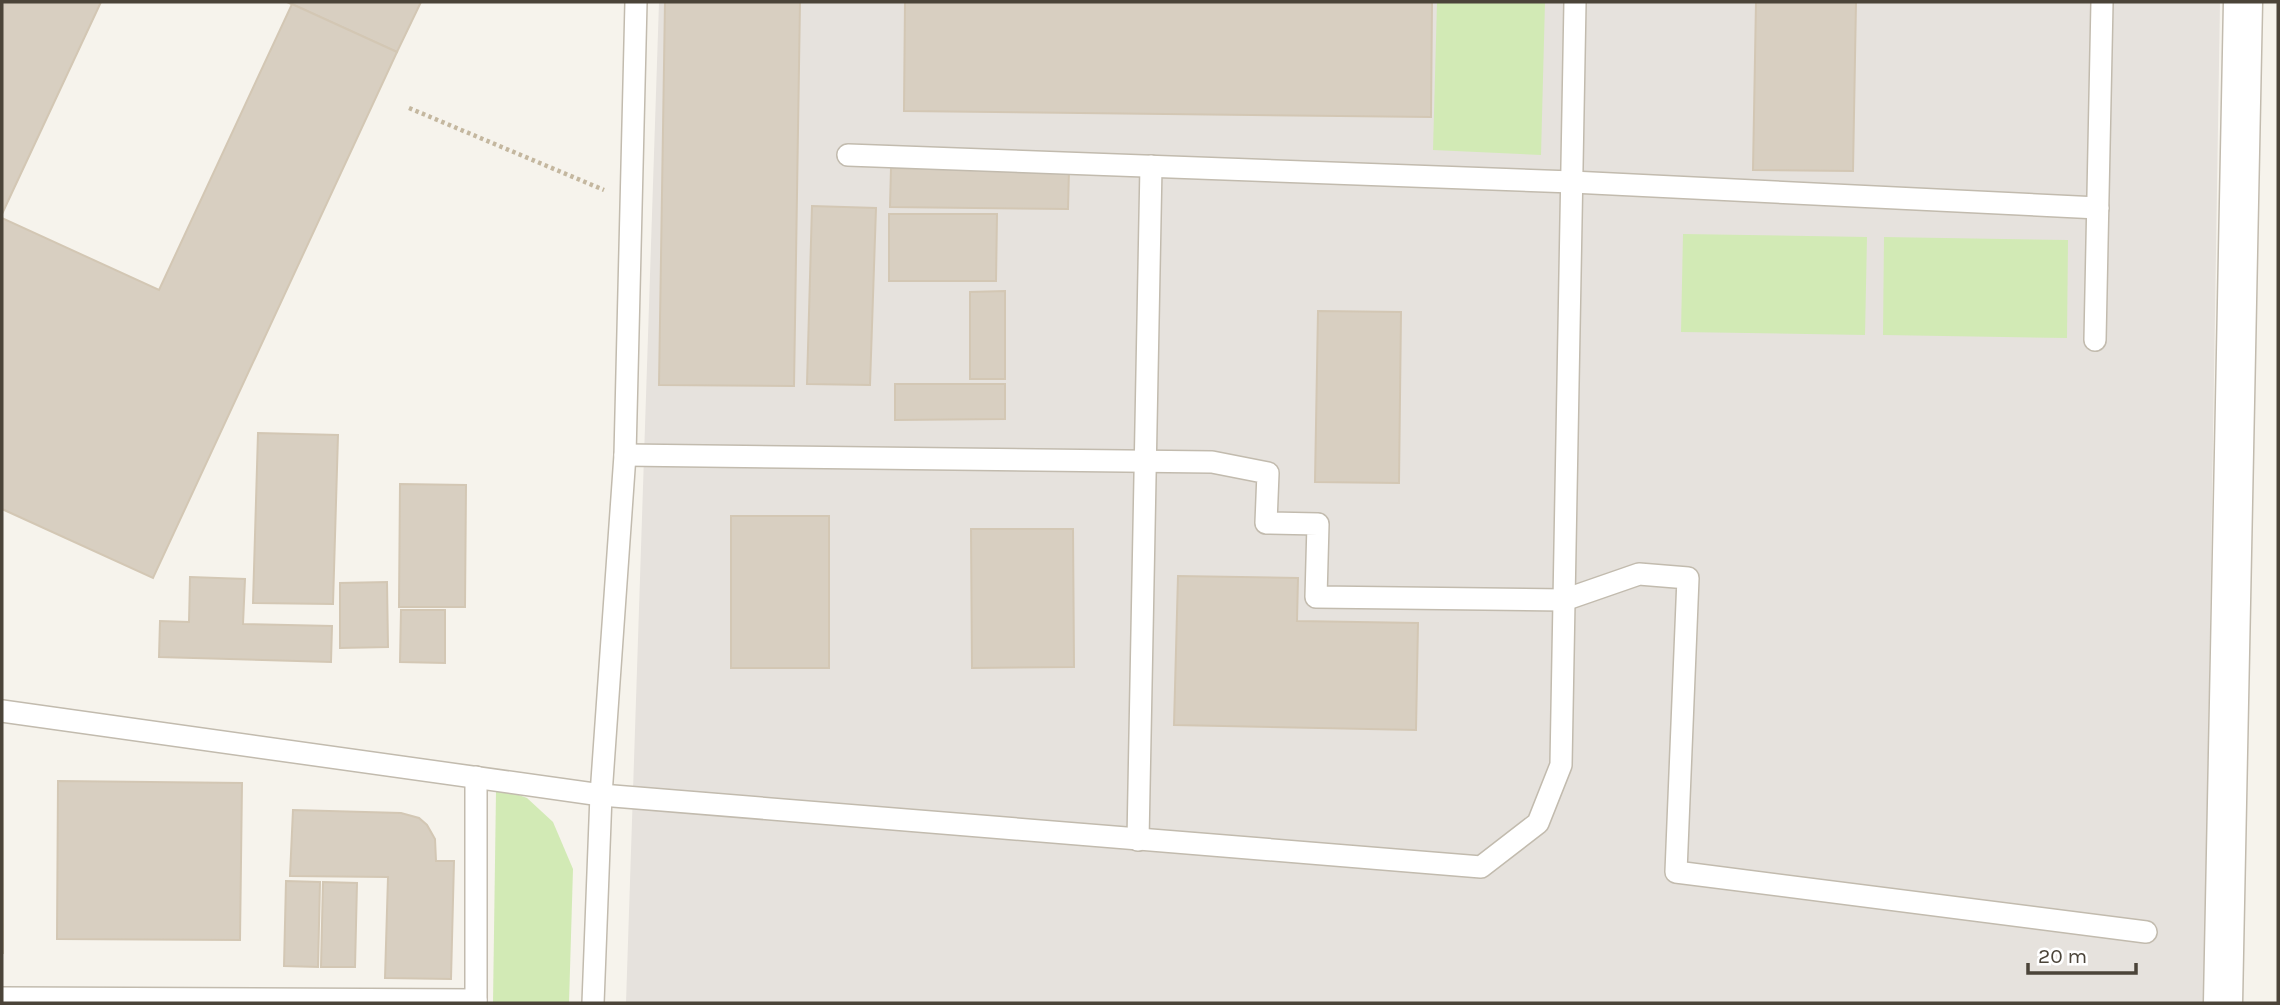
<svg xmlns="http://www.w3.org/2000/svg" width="2280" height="1005" font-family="Karla,sans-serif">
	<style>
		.industrial { fill: #e6e2dd }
		.green { fill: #d2eab5 }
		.building { fill: #d8cfc1; stroke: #d3c7b4; stroke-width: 2 }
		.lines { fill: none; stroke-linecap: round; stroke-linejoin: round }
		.service-casing { stroke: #c2bbae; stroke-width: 24 }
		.minor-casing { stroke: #c2bbae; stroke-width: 41 }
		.path { stroke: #c4b79f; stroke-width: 4.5; stroke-dasharray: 3.5 3.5; stroke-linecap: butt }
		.service { stroke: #fff; stroke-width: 21 }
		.minor { stroke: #fff; stroke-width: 38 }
	</style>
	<rect width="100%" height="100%" fill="#f6f3ec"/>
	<polygon class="industrial" points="659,2 2220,2 2204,1003 626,1003"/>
	<g class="green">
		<polygon points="1437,2 1545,2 1541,155 1433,150"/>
		<polygon points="1683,234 1867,237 1865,335 1681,332"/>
		<polygon points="1884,237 2068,240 2067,338 1883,335"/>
		<polygon points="496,791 508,791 527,798 553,822 573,869 569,1003 493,1003"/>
	</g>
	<g class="building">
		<polygon points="2,2 101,2 2,214"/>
		<polygon points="287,2 421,2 397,52"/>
		<polygon points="665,2 800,2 794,386 659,385"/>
		<polygon points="905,2 1432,2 1431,117 904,111"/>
		<polygon points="1756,2 1856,2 1853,171 1753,170"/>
		<polygon points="292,4 397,52 153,578 2,509 2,218 159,290"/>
		<polygon points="891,168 1069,170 1068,209 890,207"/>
		<polygon points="812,206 876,208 870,385 807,384"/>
		<polygon points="889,214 997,214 996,281 889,281"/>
		<polygon points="1005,291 1005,379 970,379 970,292"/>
		<polygon points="1318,311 1401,312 1399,483 1315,482"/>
		<polygon points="895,384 1005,384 1005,419 895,420"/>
		<polygon points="258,433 338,435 333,604 253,603"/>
		<polygon points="400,484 466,485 465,607 399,607"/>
		<rect x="731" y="516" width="98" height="152"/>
		<polygon points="971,529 1073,529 1074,667 972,668"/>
		<polygon points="1178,576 1298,578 1297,621 1418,623 1416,730 1174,725"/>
		<polygon points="190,577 245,579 243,624 332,626 331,662 159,657 160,621 189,622"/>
		<polygon points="387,582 388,647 340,648 340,583"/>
		<polygon points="401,610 445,610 445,663 400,662"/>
		<polygon points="2,727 3,953 2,953"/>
		<polygon points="58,781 242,783 240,940 57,939"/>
		<polygon points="293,810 401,813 419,818 427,825 435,839 436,861 454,861 451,979 385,978 388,877 290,876"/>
		<polygon points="286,881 320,882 318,967 284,966"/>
		<polygon points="323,882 357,883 355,967 321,967"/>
	</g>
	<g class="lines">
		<g class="service-casing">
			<g id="service">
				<polyline points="848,155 1572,182 2098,208"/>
				<polyline points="2095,340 2102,2"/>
				<polyline points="625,455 1212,462 1268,473 1266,523 1318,524 1316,597 1564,600 1639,574 1688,578 1676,872 2146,932"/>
				<polyline points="2,711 601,795 1481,867 1538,823 1561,765 1575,2"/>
				<polyline points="476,777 476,1003"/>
				<polyline points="1138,840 1151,166"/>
				<polyline points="2,998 476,1000"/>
				<polyline points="593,1003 601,795 625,455 636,2"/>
			</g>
		</g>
		<g class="minor-casing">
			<polyline id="minor" points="2223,1003 2243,2"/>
		</g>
		<polyline class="path" points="409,108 604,190"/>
		<use href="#service" class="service"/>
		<use href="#minor" class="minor"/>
	</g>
	<rect width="2280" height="1005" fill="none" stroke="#4b4439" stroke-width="7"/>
	<path d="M2028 963v10h108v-10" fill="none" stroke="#4b4439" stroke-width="3.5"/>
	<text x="2038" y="963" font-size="21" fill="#4b4439" stroke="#ffffff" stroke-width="5" paint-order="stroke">20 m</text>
</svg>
